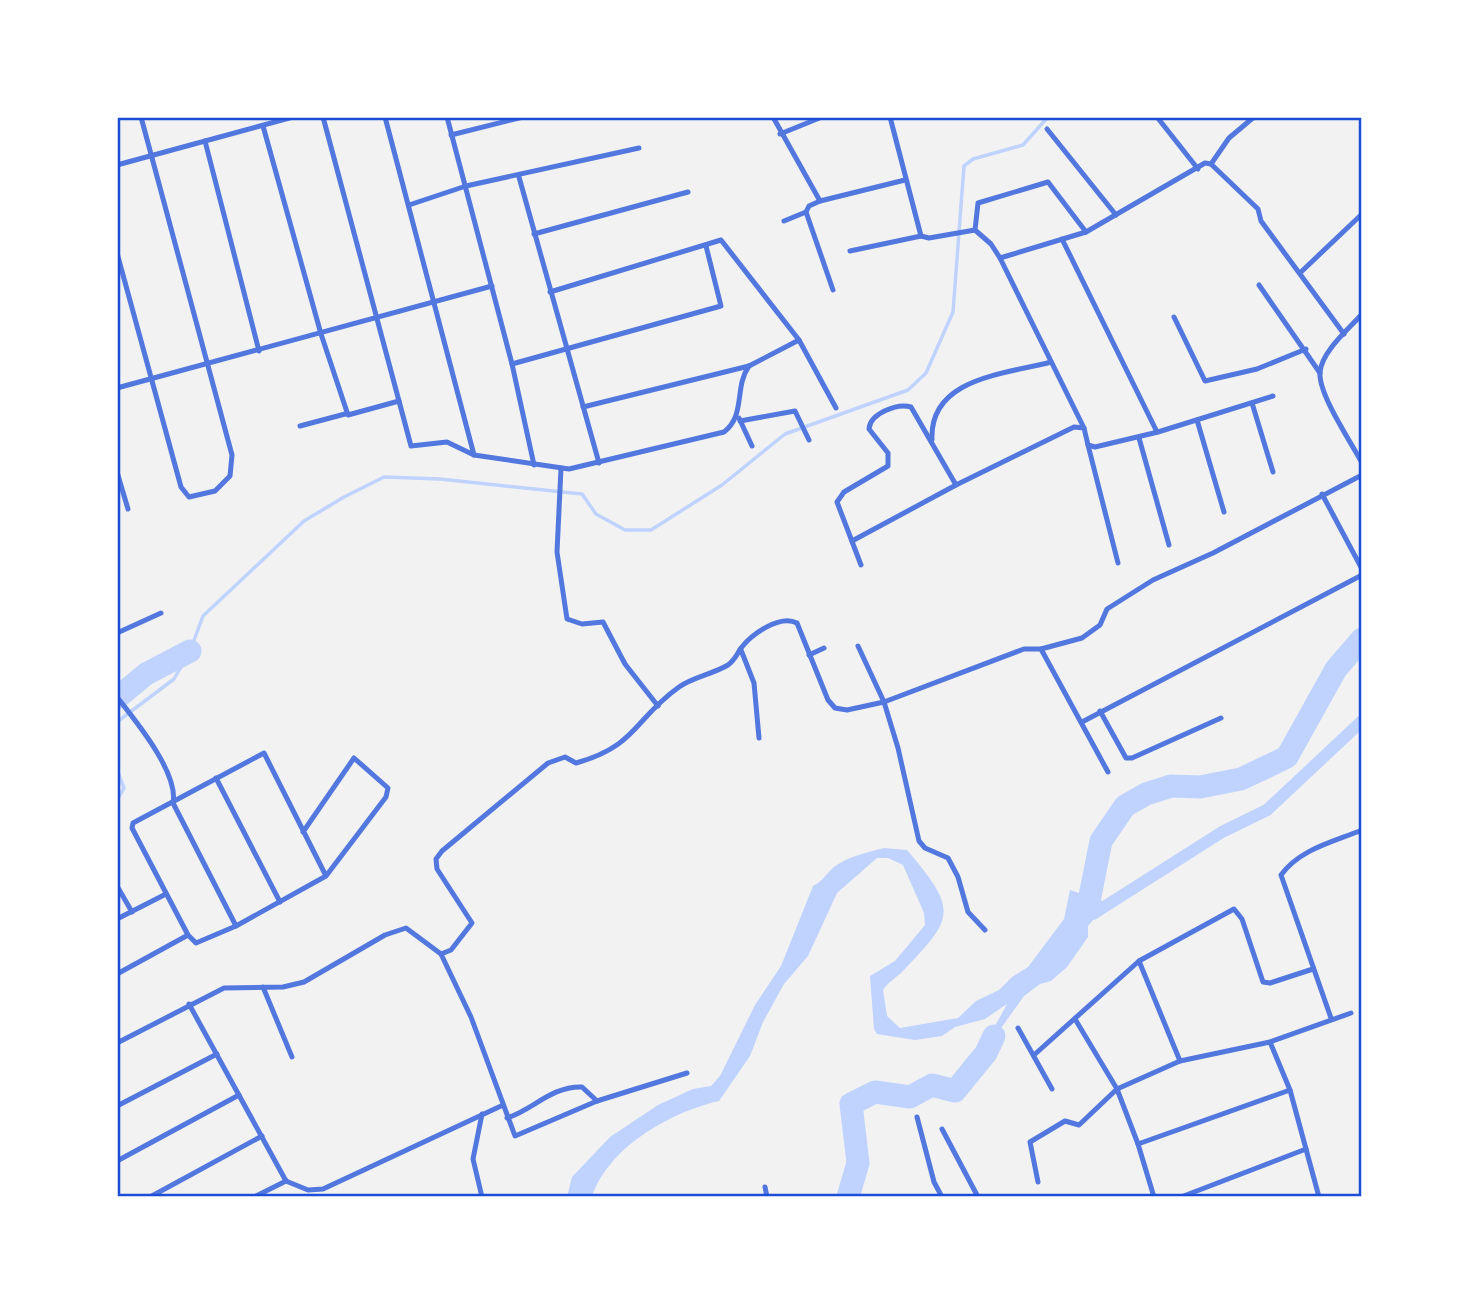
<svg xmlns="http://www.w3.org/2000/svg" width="1479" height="1314" font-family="'Source Sans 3',sans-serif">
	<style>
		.water { fill: #bfd3fe }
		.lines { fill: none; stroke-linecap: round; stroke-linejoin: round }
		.stream { stroke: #bfd3fe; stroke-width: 3.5 }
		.canal { stroke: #bfd3fe; stroke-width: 12 }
		.river { stroke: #bfd3fe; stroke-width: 23 }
		.minor { stroke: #5277de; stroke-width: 5 }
		.neatline { fill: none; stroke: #1d4ed8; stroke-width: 2.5 }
	</style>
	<rect width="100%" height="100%" fill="#f2f2f2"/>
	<path class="water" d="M884 848 907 850C958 910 955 917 903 971 896 978 888 982 883 990L887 1016 900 1028 958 1018 976 1001 999 990 1012 977 1028 967 1064 919 1070 890 1103 901 1105 906 1088 926V937L1067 967 1051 981 1040 984 1024 996 996 1035 993 1050 971 1072 969 1066 981 1052 1007 1004 985 1019 955 1027 942 1036 915 1040 877 1034 874 1029 870 976 895 961 925 925 924 913 903 865 888 858H877L837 893 808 956 784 984 763 1022 750 1056 719 1101C671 1112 608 1147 592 1197H567L572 1177 610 1137 658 1105 693 1089 711 1086 720 1076 755 1005 781 966 813 886C823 881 826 874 834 867 849 856 866 853 884 848Z"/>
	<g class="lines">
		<g class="stream">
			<polyline points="117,722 174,679 190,651 203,616 304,521 344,497 384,477 440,479 582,494 596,514 625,530 651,530 722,485 785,434 908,390 926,373 953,312 964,166 973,159 1023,145 1048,117"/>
			<polyline points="117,770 124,788 117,800"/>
		</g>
		<polyline class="canal" points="1093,914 1222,832 1267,810 1362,721"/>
		<g class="river">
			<polyline points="117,698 146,674 190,651"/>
			<polyline points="1075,925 1089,901 1101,841 1125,806 1146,794 1171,786 1200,787 1241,779 1287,757 1336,669 1362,639"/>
			<polyline points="848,1197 858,1163 851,1104 875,1092 910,1097 932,1085 955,1091 986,1053 994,1036"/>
		</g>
		<g class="minor">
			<polyline points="323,117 399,401"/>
			<polyline points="385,117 474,455"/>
			<polyline points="447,117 512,364 534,465"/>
			<polyline points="773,117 820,201 905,180"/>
			<polyline points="890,117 921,236 929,238 975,230"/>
			<polyline points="1157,117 1198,169"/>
			<path d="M263 126 321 334 348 415 399 401 411 446 447 442 474 455 569 469 724 432C746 415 734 387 749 366"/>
			<polyline points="1047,129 1116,215"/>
			<polyline points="780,134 822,117"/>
			<polyline points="451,135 523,117"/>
			<polyline points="205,141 259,351"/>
			<polyline points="1211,164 1258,209 1261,221 1344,334"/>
			<polyline points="117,165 293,117"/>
			<polyline points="519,177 599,463"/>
			<polyline points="820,201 809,206 806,212 833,290"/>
			<polyline points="409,205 466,186 639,148"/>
			<polyline points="784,221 806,212"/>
			<polyline points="534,234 688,192"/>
			<polyline points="1062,239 1157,432"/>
			<polyline points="850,251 921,236"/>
			<polyline points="117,253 181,487 189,497 215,491 230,476 232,455 141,117"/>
			<polyline points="1000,258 1086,232 1205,163 1211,164 1229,138 1254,117"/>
			<polyline points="1301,272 1362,214"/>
			<polyline points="1259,285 1320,373"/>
			<polyline points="550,292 721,240 799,340 836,408"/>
			<path d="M1362 314C1349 329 1322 351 1320 372 1318 394 1351 442 1362 463"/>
			<polyline points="1174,317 1205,381 1257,369 1306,349"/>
			<polyline points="512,364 721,306 706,246"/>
			<polyline points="117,388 492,286"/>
			<polyline points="1252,403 1273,472"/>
			<polyline points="583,407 749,366 799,340"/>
			<polyline points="739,418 752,446"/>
			<polyline points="1197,420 1224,512"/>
			<polyline points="740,421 795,411 809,440"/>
			<polyline points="300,426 345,414"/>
			<polyline points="1084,428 1000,258 991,244 975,230 978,203 1048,182 1086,232"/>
			<polyline points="1139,438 1169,545"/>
			<path d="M932 440C929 377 1007 374 1051 362"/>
			<polyline points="1088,445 1118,563"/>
			<polyline points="561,468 557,552 567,619 582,624 603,622 625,664 658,706"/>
			<polyline points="117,472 128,509"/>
			<polyline points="1322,494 1362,569"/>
			<polyline points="852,541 956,485 1074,427 1084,428 1088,445 1095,447 1158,432 1273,396"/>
			<path d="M861 565 837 502 844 492 888 466V453L869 429C870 413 898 403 911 407L956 485"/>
			<polyline points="117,633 161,613"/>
			<polyline points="858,646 884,702 898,748 919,841 925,848 948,858 958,877 968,912 985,930"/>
			<polyline points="1041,649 1108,772"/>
			<polyline points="741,650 754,683 759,738"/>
			<polyline points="809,655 824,648"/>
			<path d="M117 697C135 720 179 773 173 803"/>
			<polyline points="1100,711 1126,758 1132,758 1221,718"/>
			<polyline points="1082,722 1362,575"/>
			<polyline points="216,778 280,902"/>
			<polyline points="173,803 236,926"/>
			<polyline points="303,832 354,758 388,788 386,797 326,876 236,926 196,943 188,935 132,828 133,823 264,753 326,876"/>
			<polyline points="117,886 132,912"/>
			<polyline points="117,919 166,894"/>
			<path d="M441 954 451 950 472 923 437 869 436 859 442 851 548 763 565 757 576 763C637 746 634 719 679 687 693 677 713 674 728 665 735 660 737 654 741 648 752 634 780 614 797 623L828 700 835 708 847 710 884 702 1024 649H1041L1082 638 1100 625 1107 609 1153 580 1213 553 1362 475"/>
			<polyline points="1139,961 1180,1061"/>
			<polyline points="117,974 188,935"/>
			<polyline points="263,987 292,1057"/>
			<polyline points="189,1004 286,1181"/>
			<path d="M1331 1018 1281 875C1300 849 1333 842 1362 830"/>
			<polyline points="1075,1019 1117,1089 1138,1144 1154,1197"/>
			<polyline points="1018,1028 1052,1089"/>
			<polyline points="1270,1042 1290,1090 1319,1197"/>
			<polyline points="117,1043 224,988 283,987 304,982 385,935 406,928 441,954 471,1017 515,1136 597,1101 687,1073"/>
			<polyline points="1034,1055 1139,961 1234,909 1242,919 1263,982 1270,983 1313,969"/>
			<polyline points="117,1106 217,1054"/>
			<polyline points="917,1117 934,1182 942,1197"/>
			<path d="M507 1118C533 1110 551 1086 582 1087L597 1101"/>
			<polyline points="942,1129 978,1197"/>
			<polyline points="1138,1144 1290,1090"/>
			<polyline points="117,1161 239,1095"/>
			<polyline points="286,1181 308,1190 323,1189 501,1106"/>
			<polyline points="1038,1182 1030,1142 1065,1121 1079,1125 1117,1089 1180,1061 1270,1042 1351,1013"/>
			<polyline points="765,1187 767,1197"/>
			<polyline points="150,1197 262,1136"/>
			<polyline points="254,1197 286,1181"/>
			<polyline points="482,1197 473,1159 482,1114"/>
			<polyline points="1181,1197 1306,1149"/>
		</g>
	</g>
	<rect width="1479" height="1314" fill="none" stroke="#ffffff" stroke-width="238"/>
	<rect x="119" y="119" width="1241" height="1076" class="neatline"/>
</svg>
